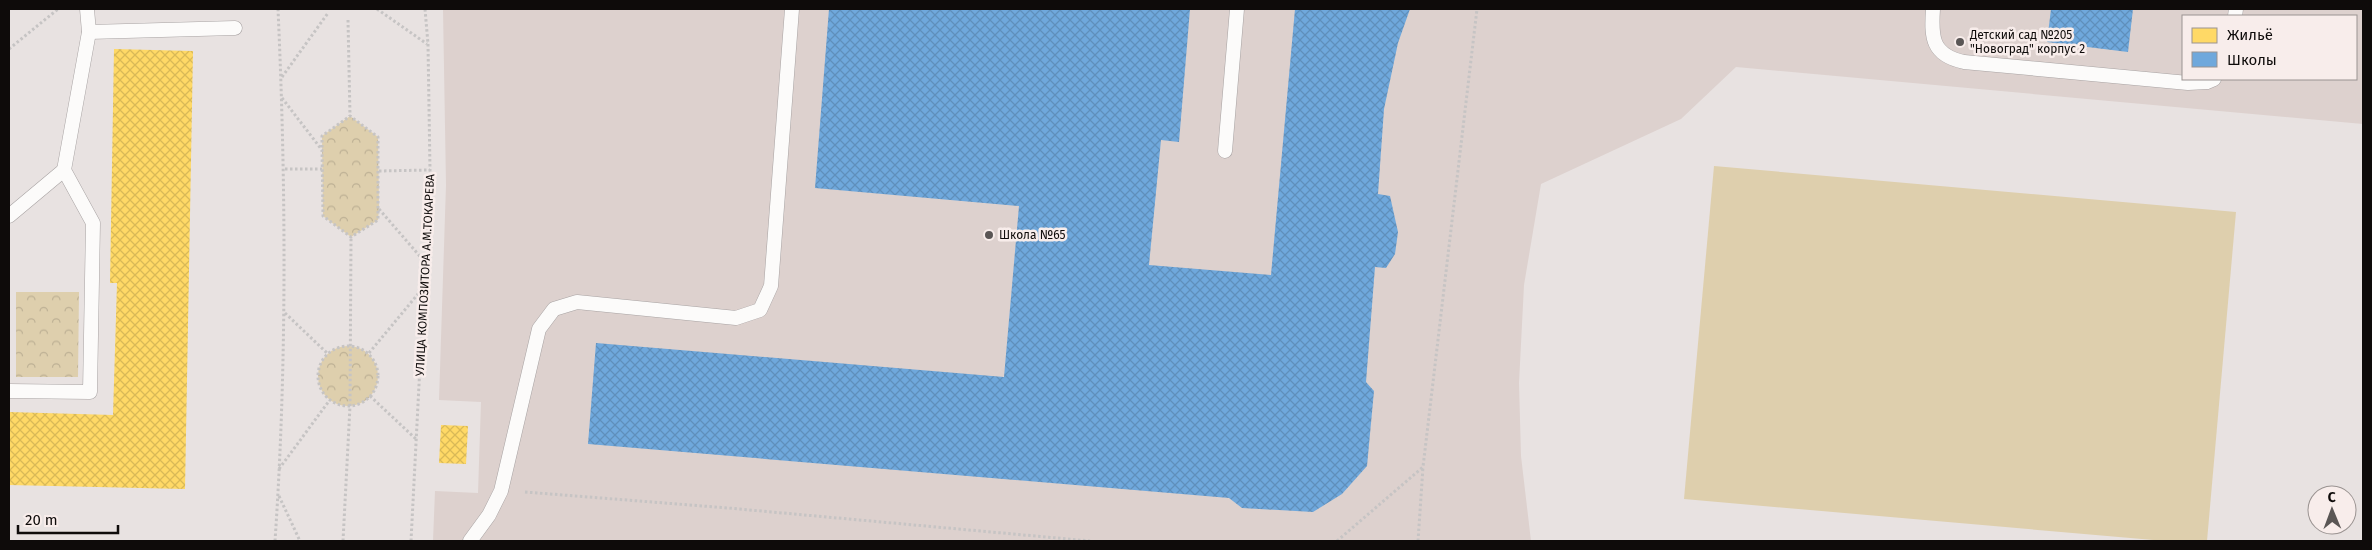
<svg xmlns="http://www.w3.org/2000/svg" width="2372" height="550" font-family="'Fira Sans',sans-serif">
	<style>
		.built { fill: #ddd1ce; fill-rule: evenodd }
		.grass { fill: #decfad }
		.park { fill: url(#park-crowns) }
		.homes { fill: url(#homes-cross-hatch) }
		.schools { fill: url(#schools-cross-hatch) }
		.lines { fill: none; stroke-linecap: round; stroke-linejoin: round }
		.lane-casing { stroke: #a8a3a3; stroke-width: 15 }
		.path { stroke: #c6c4c4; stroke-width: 3; stroke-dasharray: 2.5 2.5; stroke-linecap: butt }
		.lane { stroke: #fcfbfa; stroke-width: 14 }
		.poi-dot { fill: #5a5655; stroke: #f8edeb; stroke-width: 2 }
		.labels { text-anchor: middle; stroke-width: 5; stroke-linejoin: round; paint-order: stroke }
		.poi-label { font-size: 12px; fill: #0e0b0a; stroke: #f8edeb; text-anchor: start }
		.street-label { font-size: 12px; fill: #0e0b0a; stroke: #f8edeb }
	</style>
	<defs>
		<pattern id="park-crowns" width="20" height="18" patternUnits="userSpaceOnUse" patternTransform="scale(1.25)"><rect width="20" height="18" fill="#decfad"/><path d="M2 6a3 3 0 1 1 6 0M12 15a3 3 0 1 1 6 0" fill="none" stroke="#bdb094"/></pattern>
		<pattern id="homes-cross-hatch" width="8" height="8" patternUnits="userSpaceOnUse" patternTransform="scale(1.25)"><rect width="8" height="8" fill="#ffd966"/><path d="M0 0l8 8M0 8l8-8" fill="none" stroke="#d9b957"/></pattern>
		<pattern id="schools-cross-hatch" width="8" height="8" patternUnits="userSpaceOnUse" patternTransform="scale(1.25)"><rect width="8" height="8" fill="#6fa8dc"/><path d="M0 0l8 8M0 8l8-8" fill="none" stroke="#5f8fbb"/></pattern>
	</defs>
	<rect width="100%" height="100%" fill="#e8e2e1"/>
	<path class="built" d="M443 9H2363V124L1736 67 1681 119 1541 184 1524 285 1519 383 1521 456 1531 541H433L435 491 478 493 481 402 439 400 446 185ZM2183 16H2356V79H2183Z"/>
	<polygon class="grass" points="1714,166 2236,212 2207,541 2165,541 1684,499"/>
	<g class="park">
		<polygon points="350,116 378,137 379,208 378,220 351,237 323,216 322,136"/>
		<polygon points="16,292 79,292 78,377 16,377"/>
		<circle cx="348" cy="376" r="30"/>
	</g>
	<g class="homes">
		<polygon points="114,49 193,51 185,489 9,485 9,412 113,415 117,283 110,283"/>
		<polygon points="441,425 468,426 466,464 439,463"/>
	</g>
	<g class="schools">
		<polygon points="829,9 1190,9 1179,142 1161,140 1149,265 1271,275 1295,9 1410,9 1398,43 1384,109 1378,194 1390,196 1398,232 1395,254 1386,268 1375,267 1366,382 1374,391 1367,466 1342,494 1313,512 1242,508 1229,498 588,444 596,343 1004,377 1019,206 815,188"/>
		<polygon points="2051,9 2133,9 2128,52 2047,42"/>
	</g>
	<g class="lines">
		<g class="lane-casing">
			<g id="lane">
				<path d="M1933 9C1931 38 1932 55 1964 62L2188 83 2207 82 2214 79"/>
				<polyline points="2235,16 2236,9"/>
				<polyline points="89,32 235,28"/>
				<polyline points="1225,151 1237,9"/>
				<polyline points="9,216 64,170"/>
				<polyline points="9,391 90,392 93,223 64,170 89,32 87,9"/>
				<polyline points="470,541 489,515 501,491 539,329 554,309 577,302 736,318 760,310 771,286 792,9"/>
			</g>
		</g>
		<g class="path">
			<polyline points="377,9 427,44"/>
			<polyline points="348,20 350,116"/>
			<polyline points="9,49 58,9"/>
			<polyline points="282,77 328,13"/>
			<polyline points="282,98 322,150 323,216 351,237 378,220 378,137 350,116 322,136 322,150"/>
			<polyline points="285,169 322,169"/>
			<polyline points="379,171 430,170"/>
			<polyline points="379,209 424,261"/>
			<polyline points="285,313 327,353"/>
			<circle cx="348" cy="376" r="30"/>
			<polyline points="369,353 423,288"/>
			<polyline points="370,396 417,440"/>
			<polyline points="279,469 329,401"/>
			<polyline points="525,492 728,508 1090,541"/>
			<polyline points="279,496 300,541"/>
			<path d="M275 541C287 364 286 186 278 9"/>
			<polyline points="343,541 350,406 351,237"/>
			<polyline points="411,541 430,170 428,44 425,9"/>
			<polyline points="1337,541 1423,467 1477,9"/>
			<polyline points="1418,541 1423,467"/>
		</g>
		<use href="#lane" class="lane"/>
	</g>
	<g class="poi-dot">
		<circle cx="1960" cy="42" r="5"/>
		<circle cx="989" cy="235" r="5"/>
	</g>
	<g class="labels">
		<g class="poi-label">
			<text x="1970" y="39">Детский сад №205<tspan x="1970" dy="14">"Новоград" корпус 2</tspan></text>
			<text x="999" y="239">Школа №65</text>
		</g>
		<g class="street-label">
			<text transform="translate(425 275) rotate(-87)" y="4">УЛИЦА КОМПОЗИТОРА А.М.ТОКАРЕВА</text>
		</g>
	</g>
	<rect width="2372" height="550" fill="none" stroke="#0e0b0a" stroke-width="20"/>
	<rect x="2182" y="15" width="175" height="65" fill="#f8edeb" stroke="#9a9391"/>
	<rect x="2192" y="28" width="25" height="15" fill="#ffd966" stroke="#9a9391"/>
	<text x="2227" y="40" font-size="15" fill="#0e0b0a">Жильё</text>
	<rect x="2192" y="52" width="25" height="15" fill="#6fa8dc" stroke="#9a9391"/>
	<text x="2227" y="65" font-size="15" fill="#0e0b0a">Школы</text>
	<g transform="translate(2332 510) rotate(359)"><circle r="24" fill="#f8edeb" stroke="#9a9391"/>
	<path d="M0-4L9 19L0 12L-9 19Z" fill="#5a5655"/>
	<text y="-8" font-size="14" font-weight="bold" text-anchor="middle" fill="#0e0b0a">С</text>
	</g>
	<path d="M18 525v8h100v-8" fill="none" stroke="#0e0b0a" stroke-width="2.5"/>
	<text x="25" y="525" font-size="15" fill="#0e0b0a" stroke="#f8edeb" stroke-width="4" paint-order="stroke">20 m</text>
</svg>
